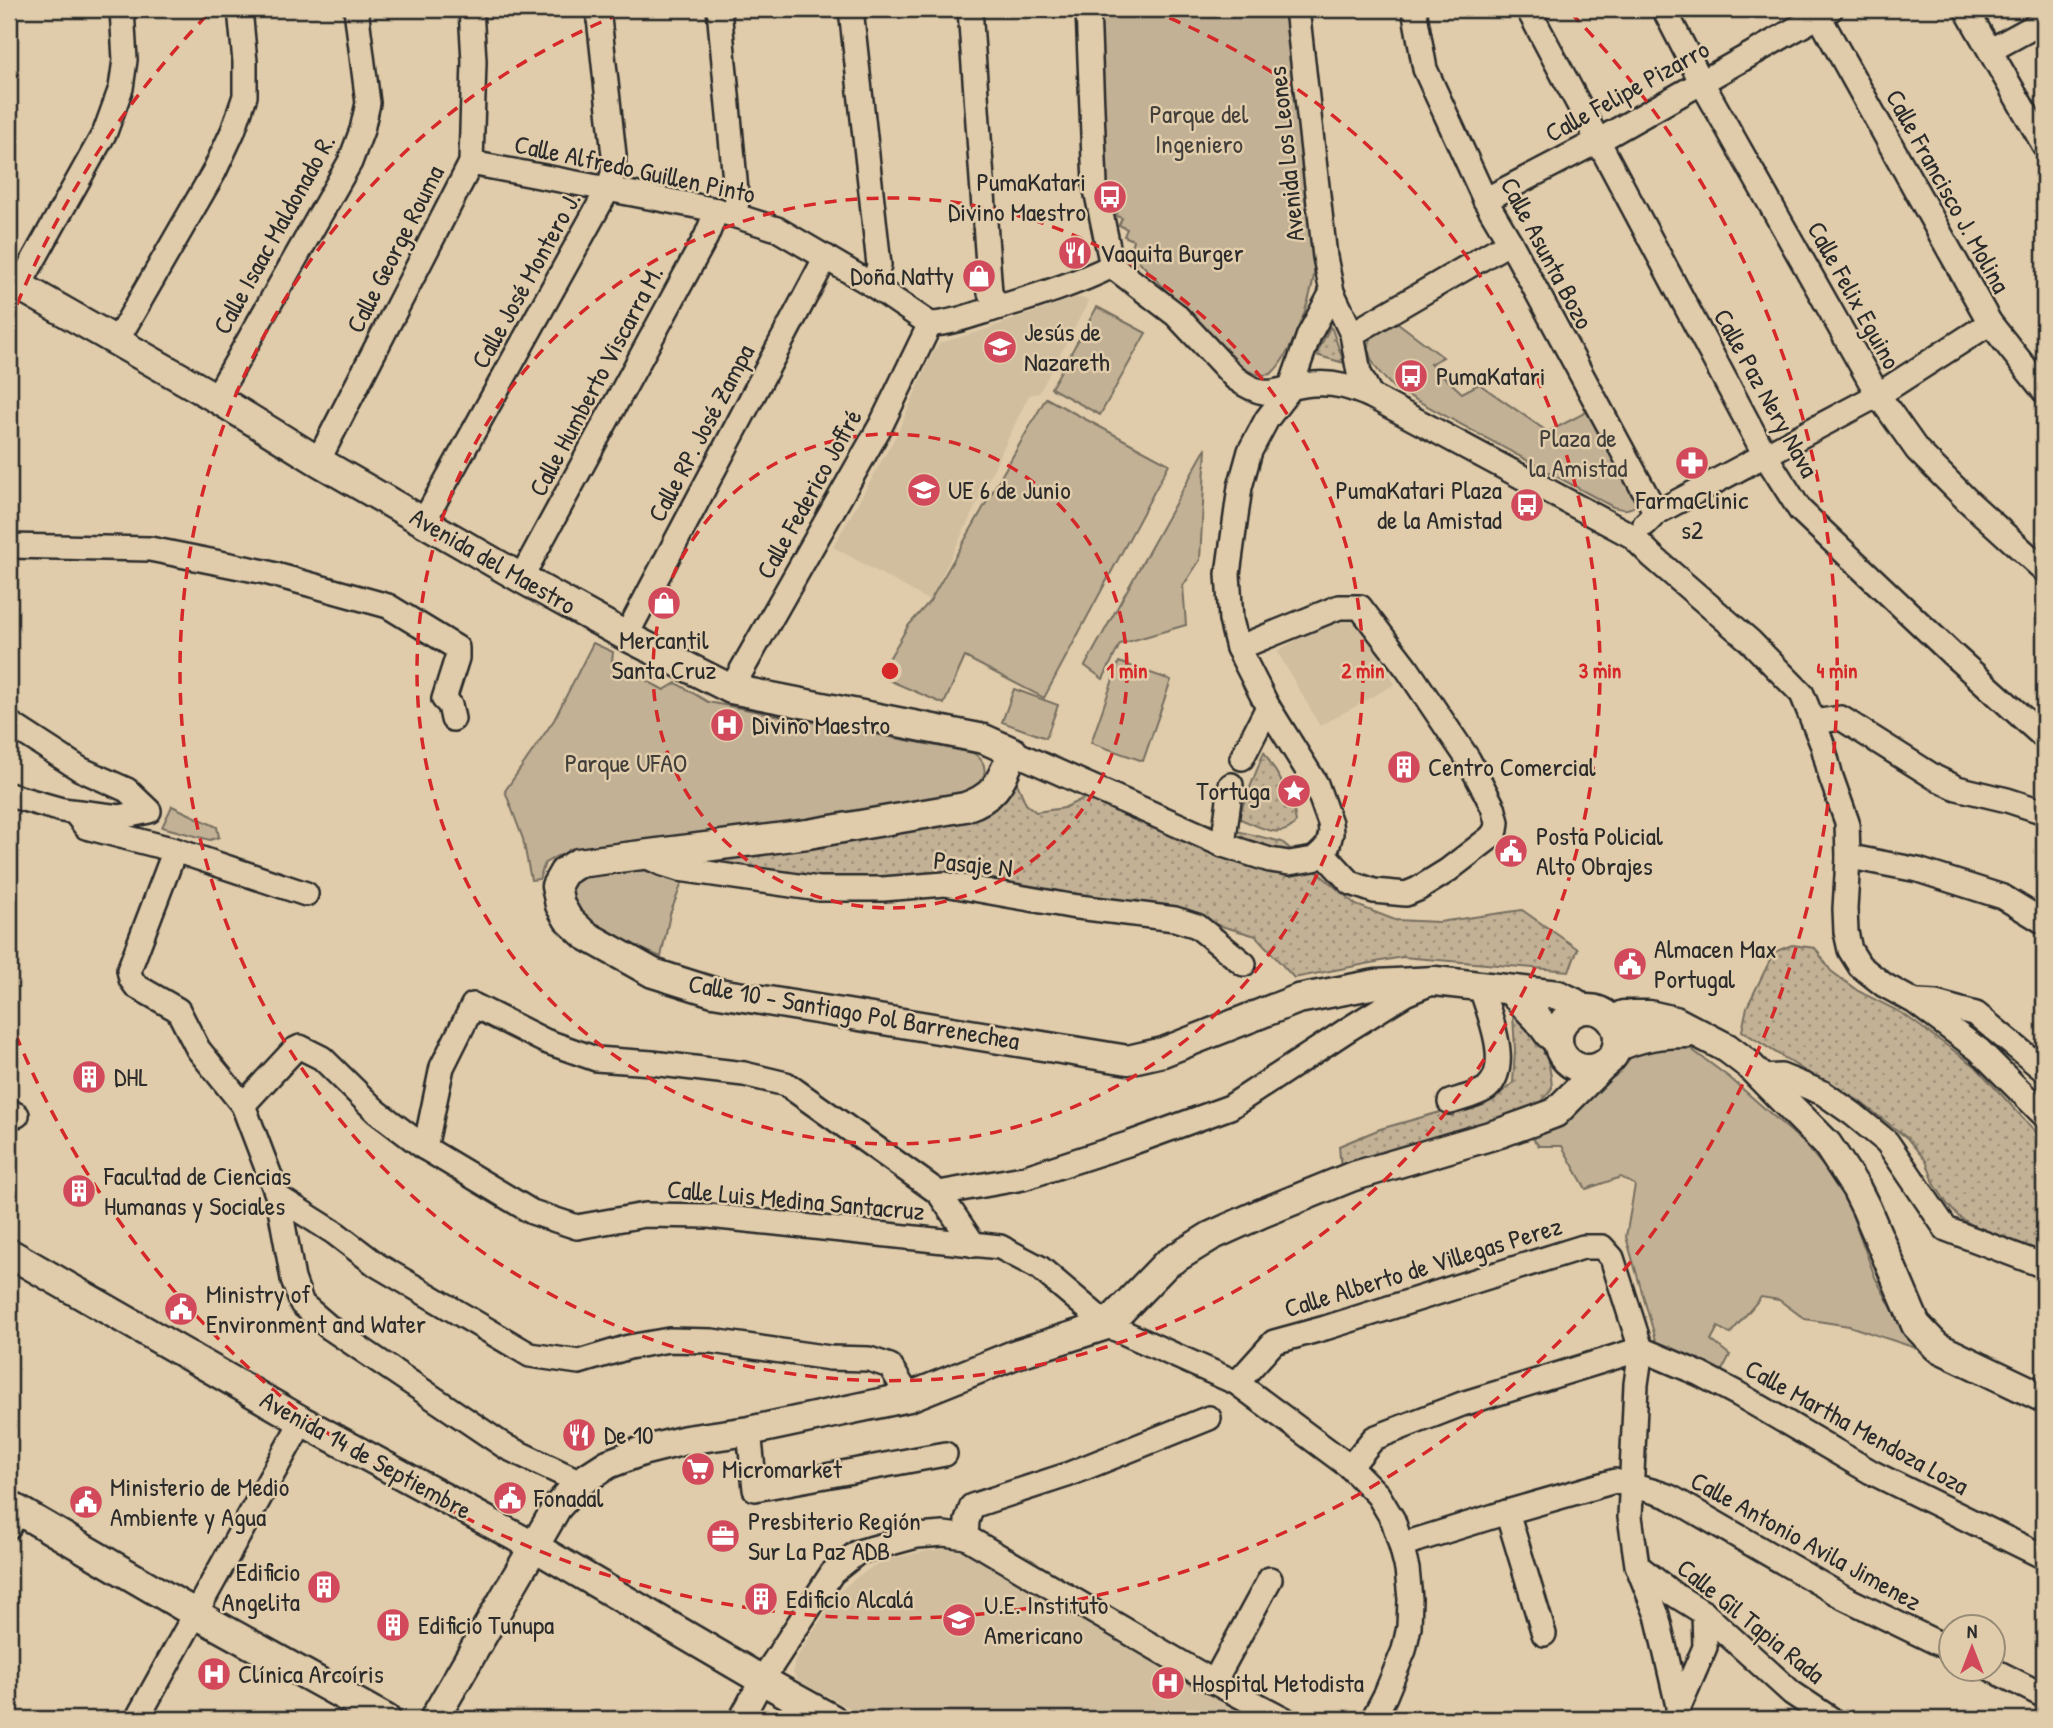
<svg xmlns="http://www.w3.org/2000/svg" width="2053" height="1728" font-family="'Patrick Hand',sans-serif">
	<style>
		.built { fill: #d0be9f }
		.grass { fill: url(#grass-dots); stroke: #766e60; stroke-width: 2 }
		.green { fill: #c2b195; stroke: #766e60; stroke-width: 2 }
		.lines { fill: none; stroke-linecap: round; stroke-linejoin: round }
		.minor-casing { stroke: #2b2b2b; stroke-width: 28 }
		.major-casing { stroke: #2b2b2b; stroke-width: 33 }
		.minor { stroke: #e0ccaa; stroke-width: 23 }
		.major { stroke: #e0ccaa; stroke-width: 28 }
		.ring { fill: none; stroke: #d62828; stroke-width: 3.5; stroke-dasharray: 12 9 }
		.labels { text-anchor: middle; stroke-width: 5; stroke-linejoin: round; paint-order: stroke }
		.street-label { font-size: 26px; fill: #2b2b2b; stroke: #e0ccaa }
		.park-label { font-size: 26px; fill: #423f3b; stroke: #e0ccaa }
		.poi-label { font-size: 26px; fill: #2b2b2b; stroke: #e0ccaa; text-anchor: start }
		.centre { fill: #d62828; stroke: #e0ccaa; stroke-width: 3.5 }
		.ring-label { font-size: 21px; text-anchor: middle; font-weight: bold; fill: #d62828; stroke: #e0ccaa; stroke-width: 5; stroke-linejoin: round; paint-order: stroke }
	</style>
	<defs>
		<pattern id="grass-dots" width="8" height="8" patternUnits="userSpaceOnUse" patternTransform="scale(1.75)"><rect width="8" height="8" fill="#c2b195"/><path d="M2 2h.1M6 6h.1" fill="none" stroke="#9e907a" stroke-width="1.8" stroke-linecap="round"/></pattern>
	</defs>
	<rect width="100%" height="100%" fill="#e0ccaa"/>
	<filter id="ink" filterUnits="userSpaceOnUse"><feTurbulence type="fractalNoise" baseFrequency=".0143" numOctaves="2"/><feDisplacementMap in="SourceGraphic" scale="14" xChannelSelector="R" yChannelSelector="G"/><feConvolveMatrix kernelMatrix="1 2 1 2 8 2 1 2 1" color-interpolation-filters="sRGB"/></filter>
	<g filter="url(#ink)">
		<g class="built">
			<polygon points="1075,298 1082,298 1089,301 1039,393 1029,395 930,601 833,547 897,434 933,352 940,343 981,331"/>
			<polygon points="1351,609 1395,684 1320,726 1277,651"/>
			<polygon points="950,1549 969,1553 984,1558 1269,1719 870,1719 797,1680 793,1672 794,1662 839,1592 856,1578 872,1567 889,1559 928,1551"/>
		</g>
		<g class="grass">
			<polygon points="1330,327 1332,329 1344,363 1316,355"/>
			<path d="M1264 752 1292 799 1296 822C1282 842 1256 825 1238 818Z"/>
			<polygon points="1016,781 1026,804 1036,812 1064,808 1090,795 1282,842 1356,905 1395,920 1439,922 1522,910 1578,949 1569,971 1402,957 1294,978 1256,936 1172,912 853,883 685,862 975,816 1002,803"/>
			<polygon points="1792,945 1815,948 1831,971 1858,991 1902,1013 1975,1066 2044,1141 2044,1254 1983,1231 1959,1217 1948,1205 1935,1185 1926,1161 1907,1138 1858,1100 1805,1071 1742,1031 1747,1007 1774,952"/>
			<path d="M1513 1015C1539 1041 1550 1049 1552 1088L1541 1103 1516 1117 1341 1170 1339 1146 1380 1129 1497 1096 1513 1083 1515 1050Z"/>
		</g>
		<g class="green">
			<path d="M1096 9H1285L1312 242C1313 253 1315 264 1314 275 1310 302 1292 355 1271 374 1261 376 1248 373 1241 366L1190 316 1138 260 1142 252 1131 247 1133 240 1124 236 1127 229 1119 225 1122 218 1116 216 1121 200 1115 197 1118 190 1104 184Z"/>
			<polygon points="1097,307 1146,333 1100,415 1051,388"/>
			<path d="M1394 320 1443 357 1430 364 1462 393 1479 384 1548 432 1590 410 1635 497V506C1627 511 1622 509 1613 507L1394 388C1382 376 1362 357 1371 338 1374 330 1387 325 1394 320Z"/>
			<polygon points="1046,398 1169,464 1044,698 965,657 944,704 879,676 908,626 930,601"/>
			<polygon points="1206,448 1200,560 1183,586 1186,625 1120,644 1103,679 1085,666"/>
			<path d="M593 643 613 652 612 662 664 690 676 683 708 702 973 753C992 764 985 782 971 794L735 832 557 856 545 863 539 879 531 880 523 839 505 791 554 720Z"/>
			<polygon points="1119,662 1171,680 1143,761 1091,743"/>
			<polygon points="1014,689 1058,705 1046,738 1002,722"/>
			<polygon points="172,806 217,827 219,837 210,840 162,827"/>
			<path d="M657 870 685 875 670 914 661 957C640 948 562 917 570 888 572 883 576 879 581 877 602 869 634 871 657 870Z"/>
			<polygon points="1673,1045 1691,1049 1730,1078 1804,1143 1843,1190 1875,1277 1904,1331 1931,1353 1849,1326 1805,1319 1779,1300 1761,1297 1730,1334 1718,1327 1711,1340 1730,1355 1718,1378 1658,1347 1626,1237 1635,1185 1621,1177 1586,1189 1562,1146 1539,1146 1533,1139 1558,1126 1626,1059 1643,1048"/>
		</g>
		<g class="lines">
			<g class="minor-casing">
				<g id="minor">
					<polyline points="719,9 737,202 734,215"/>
					<polyline points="851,9 879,265 876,276 871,284"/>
					<polyline points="970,9 990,293 998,307"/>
					<polyline points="1088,9 1095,185 1112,266"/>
					<polyline points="1297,9 1325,257 1332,292 1352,334 1359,373 1371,396"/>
					<polyline points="1414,9 1425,69 1485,200 1510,242 1656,513"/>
					<polyline points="1528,9 1765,455 1800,510 1952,654 2044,737"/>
					<polyline points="1664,9 1701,81 1878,395 1917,450 1968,501 2044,570"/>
					<polyline points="1815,9 1990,323 2044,391"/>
					<polyline points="1966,9 2044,145"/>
					<polyline points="1991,50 2044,21"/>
					<path d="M471 163 717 210 777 229 871 284 930 324C948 324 966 317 983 312 1026 299 1072 286 1112 266"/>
					<polyline points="1485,200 1598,141 1831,9"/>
					<path d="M1112 266 1175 314 1235 378C1272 405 1277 386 1313 384 1335 382 1352 388 1371 396L1632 536 1653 557 1750 641 1802 694 1823 746 1831 777 1847 822 1848 858 1845 909 1846 932 1850 950 1860 966 1884 985 1915 1002 1979 1050 2044 1115"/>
					<polyline points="19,286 105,132 121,88 125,60 122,9"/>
					<polyline points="1352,334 1510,242"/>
					<polyline points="116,342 214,172 233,131 245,96 245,62 240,9"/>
					<polyline points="216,398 350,162 362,130 368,103 356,9"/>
					<polyline points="318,461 471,163 474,61 471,9"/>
					<polyline points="424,521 608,189 613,174 614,155 598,9"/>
					<polyline points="1645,524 1656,513 1878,395 1990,323"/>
					<polyline points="9,546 150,549 265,572 388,606 457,648 457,658 444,699 450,705 453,719"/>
					<polyline points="521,578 706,237 717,210"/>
					<polyline points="626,636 826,257"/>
					<polyline points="1238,648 1339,607 1360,607 1408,670 1468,759 1493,807 1497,822 1496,830 1491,837 1447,871 1418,889 1406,894 1374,891 1351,883 1322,852"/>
					<polyline points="731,689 881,425 930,324"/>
					<polyline points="1814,722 1841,718 1936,778 1957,788 2007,800 2044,812"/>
					<polyline points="9,723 80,769 127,790 149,811 120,817 62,810 9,795"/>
					<polyline points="1013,752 1223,845 1270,860 1289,863 1314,859 1322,852 1328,845 1331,833 1330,823 1316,784 1268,707 1238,648 1231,620 1228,574 1240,487 1250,451 1267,419 1290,389 1309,335 1332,292"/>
					<polyline points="1242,758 1268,707"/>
					<polyline points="76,814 86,827 175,850 306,894"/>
					<polyline points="1223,845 1231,785"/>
					<polyline points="175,850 129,970 131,979 136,986 178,1010 198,1049 243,1105 278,1197 335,1233 377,1265 530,1355 579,1362 629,1347 669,1340 712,1341 830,1358 869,1359 890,1366 909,1397"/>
					<polyline points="643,855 663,864 679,869 819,889 883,889 945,884 1070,906 1175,919 1197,926 1244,964"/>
					<polyline points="1848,858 1861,859 1918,870 2003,897 2044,922"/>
					<polyline points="1918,1002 1936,1003 1976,1014 2044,1070"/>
					<polyline points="1763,1077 1781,1076 1823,1093 1853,1114 1887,1142 1946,1229 2044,1266"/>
					<path d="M1450 1102C1459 1099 1480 1094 1487 1088 1512 1066 1489 1014 1481 988"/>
					<polyline points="243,1105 294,1050 300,1047 322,1058 376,1111 425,1148 532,1212 577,1227 645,1215 709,1216 1000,1247 1040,1268 1107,1325 1237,1383 1350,1467 1378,1495 1393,1520 1401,1545 1407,1569 1410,1599 1409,1627 1404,1650 1385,1696 1373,1719"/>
					<polyline points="9,1111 17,1115"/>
					<polyline points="425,1148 442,1067 473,1005 545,1041 596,1059 652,1063 744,1074 786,1084 939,1193 974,1245"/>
					<polyline points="939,1193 1023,1178 1131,1143 1230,1107 1347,1030 1405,994 1429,984"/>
					<polyline points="278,1197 293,1279 302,1304 330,1328 506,1447 580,1482"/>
					<polyline points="1641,1349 1700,1374 1738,1394 1871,1472 2044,1557"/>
					<polyline points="1237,1383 1274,1342 1325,1328 1583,1247 1602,1247 1612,1258 1641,1349 1636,1384 1630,1517 1637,1565 1657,1615 1678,1706"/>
					<polyline points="749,1431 755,1489 945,1454"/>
					<polyline points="1350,1467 1374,1438 1462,1404 1641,1349"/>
					<polyline points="1507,1512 1544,1634"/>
					<polyline points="9,1527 18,1511"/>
					<polyline points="966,1537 967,1521 972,1506 1067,1475 1209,1418"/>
					<path d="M1401 1545 1507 1512 1615 1481C1635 1488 1652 1489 1672 1498L1845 1598 1952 1650"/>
					<polyline points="1639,1567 1672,1593 1704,1613 1792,1693 1831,1719"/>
					<polyline points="1989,1668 2044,1696"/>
					<polyline points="1214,1682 1270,1579"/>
					<polyline points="1678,1709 1705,1647 1704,1613"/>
					<polyline points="137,1719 302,1421"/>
					<polyline points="741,1719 762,1680 832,1573 858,1552 917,1536 944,1534 966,1537 1214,1682 1284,1719"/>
				</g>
			</g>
			<g class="major-casing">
				<g id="major">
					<path d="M9 280 216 398 318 461 521 578 626 636 731 689 984 739 1013 752C1000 782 997 796 965 807L808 834 578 863 564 872 556 886 560 905 568 919 585 935 653 973 713 992 1128 1060 1163 1052 1298 999 1376 984 1435 981 1523 991 1558 995 1575 1003 1579 1010"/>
					<polyline points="1511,991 1538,1019 1549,1034 1558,1041"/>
					<circle cx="1588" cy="1039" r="30"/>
					<polyline points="1612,1021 1623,1015 1649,1015 1675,1021 1727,1048 1748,1064 1827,1144 1856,1188 1866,1208 1916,1325 1937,1347 2044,1398"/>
					<path d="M1617 1047C1641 1036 1661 1033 1687 1033"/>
					<polyline points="9,1253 302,1421 533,1546 762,1680 832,1719"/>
					<polyline points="9,1505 196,1614 386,1719"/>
					<polyline points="434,1719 557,1507 580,1482 608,1464 642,1451 686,1440 749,1431 909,1397 1016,1354 1107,1325 1166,1264 1211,1236 1262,1213 1351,1177 1500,1133 1539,1119 1555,1113 1603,1065"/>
				</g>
			</g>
			<use href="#minor" class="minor"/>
			<use href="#major" class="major"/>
		</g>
	</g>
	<g class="ring">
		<circle cx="890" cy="671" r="237"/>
		<circle cx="890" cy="671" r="473"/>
		<path d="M1150 10A710 710 0 1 1 630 10"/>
		<path d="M9 324A947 947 0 0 1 209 13M1571 13A947 947 0 1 1 9 1018"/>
	</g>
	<defs>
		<g id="bus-disc" transform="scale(1.75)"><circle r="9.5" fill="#d1495b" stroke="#e0ccaa"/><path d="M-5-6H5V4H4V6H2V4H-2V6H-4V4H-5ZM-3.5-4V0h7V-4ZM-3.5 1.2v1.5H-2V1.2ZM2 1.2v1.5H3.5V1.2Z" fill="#fff"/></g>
		<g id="restaurant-disc" transform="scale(1.75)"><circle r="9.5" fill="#d1495b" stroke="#e0ccaa"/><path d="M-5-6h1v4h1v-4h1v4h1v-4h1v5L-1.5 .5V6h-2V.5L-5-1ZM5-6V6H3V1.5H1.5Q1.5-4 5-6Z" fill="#fff"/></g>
		<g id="shop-disc" transform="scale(1.75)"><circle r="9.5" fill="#d1495b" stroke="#e0ccaa"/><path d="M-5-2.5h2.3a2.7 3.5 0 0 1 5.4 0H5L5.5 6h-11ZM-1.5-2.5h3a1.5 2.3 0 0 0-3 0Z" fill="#fff"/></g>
		<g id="school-disc" transform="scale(1.75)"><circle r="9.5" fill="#d1495b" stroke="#e0ccaa"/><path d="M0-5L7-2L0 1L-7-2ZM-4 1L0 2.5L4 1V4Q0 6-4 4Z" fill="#fff"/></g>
		<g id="pharmacy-disc" transform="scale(1.75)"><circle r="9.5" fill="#d1495b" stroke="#e0ccaa"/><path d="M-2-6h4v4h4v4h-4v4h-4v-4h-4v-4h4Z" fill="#fff"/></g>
		<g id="hospital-disc" transform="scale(1.75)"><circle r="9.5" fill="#d1495b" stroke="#e0ccaa"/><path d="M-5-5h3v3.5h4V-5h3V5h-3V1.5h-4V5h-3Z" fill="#fff"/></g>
		<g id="building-disc" transform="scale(1.75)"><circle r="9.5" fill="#d1495b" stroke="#e0ccaa"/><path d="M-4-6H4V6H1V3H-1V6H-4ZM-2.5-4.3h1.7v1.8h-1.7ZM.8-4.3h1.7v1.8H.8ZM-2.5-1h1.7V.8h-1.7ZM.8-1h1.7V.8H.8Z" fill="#fff"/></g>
		<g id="sight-disc" transform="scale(1.75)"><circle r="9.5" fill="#d1495b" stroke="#e0ccaa"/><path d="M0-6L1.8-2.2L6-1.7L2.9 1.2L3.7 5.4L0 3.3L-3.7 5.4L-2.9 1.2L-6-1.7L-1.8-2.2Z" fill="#fff"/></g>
		<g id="civic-disc" transform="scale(1.75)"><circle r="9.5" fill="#d1495b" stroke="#e0ccaa"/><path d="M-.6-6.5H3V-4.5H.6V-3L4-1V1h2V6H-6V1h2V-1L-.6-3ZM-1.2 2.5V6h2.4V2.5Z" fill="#fff"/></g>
		<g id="supermarket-disc" transform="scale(1.75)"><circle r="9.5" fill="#d1495b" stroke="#e0ccaa"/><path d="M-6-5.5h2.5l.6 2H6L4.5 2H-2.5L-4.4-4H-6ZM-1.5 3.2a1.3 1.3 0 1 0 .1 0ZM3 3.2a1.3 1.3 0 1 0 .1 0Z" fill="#fff"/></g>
		<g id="office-disc" transform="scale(1.75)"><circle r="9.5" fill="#d1495b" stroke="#e0ccaa"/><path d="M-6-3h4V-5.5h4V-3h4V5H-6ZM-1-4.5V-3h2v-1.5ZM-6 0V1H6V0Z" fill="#fff"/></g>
	</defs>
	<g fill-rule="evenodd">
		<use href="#bus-disc" x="1110" y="197"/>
		<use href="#restaurant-disc" x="1075" y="253"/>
		<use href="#shop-disc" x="979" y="276"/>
		<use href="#school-disc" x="1000" y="347"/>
		<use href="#bus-disc" x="1411" y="376"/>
		<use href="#pharmacy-disc" x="1692" y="463"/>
		<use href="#school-disc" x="924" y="490"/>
		<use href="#bus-disc" x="1527" y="505"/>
		<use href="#shop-disc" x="664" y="603"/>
		<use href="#hospital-disc" x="727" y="725"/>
		<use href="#building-disc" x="1404" y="767"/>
		<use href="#sight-disc" x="1294" y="791"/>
		<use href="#civic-disc" x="1511" y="851"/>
		<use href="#civic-disc" x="1630" y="964"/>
		<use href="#building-disc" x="89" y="1077"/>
		<use href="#building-disc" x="79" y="1191"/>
		<use href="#civic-disc" x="181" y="1309"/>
		<use href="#restaurant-disc" x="579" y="1435"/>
		<use href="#supermarket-disc" x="698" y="1469"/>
		<use href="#civic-disc" x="510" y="1498"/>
		<use href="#civic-disc" x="86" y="1502"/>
		<use href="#office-disc" x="723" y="1536"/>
		<use href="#building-disc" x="324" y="1587"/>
		<use href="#building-disc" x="761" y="1599"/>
		<use href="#school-disc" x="959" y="1620"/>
		<use href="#building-disc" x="393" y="1625"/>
		<use href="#hospital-disc" x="214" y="1674"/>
		<use href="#hospital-disc" x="1168" y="1683"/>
	</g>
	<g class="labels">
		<g class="street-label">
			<text transform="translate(1627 91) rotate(-29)" y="9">Calle Felipe Pizarro</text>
			<text transform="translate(1286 154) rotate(-96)" y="9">Avenida Los Leones</text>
			<text transform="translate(635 169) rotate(12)" y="9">Calle Alfredo Guillen Pinto</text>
			<text transform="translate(1948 191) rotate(61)" y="9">Calle Francisco J. Molina</text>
			<text transform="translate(274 234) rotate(-61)" y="9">Calle Isaac Maldonado R.</text>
			<text transform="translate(395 249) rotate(-63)" y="9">Calle George Rouma</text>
			<text transform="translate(1547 253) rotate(62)" y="9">Calle Asunta Bozo</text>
			<text transform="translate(526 280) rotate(-61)" y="9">Calle José Montero J.</text>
			<text transform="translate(1854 295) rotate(61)" y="9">Calle Felix Eguino</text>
			<text transform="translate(596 381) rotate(-62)" y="9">Calle Humberto Viscarra M.</text>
			<text transform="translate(1766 393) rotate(61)" y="9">Calle Paz Nery Nava</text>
			<text transform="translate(701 433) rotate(-62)" y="9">Calle RP. José Zampa</text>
			<text transform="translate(809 494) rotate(-61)" y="9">Calle Federico Joffré</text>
			<text transform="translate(493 561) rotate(30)" y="9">Avenida del Maestro</text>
			<text transform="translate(973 864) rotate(6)" y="9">Pasaje N</text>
			<text transform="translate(854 1012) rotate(10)" y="9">Calle 10 - Santiago Pol Barrenechea</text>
			<text transform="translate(796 1200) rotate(5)" y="9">Calle Luis Medina Santacruz</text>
			<text transform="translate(1423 1267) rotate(-17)" y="9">Calle Alberto de Villegas Perez</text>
			<text transform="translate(1857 1427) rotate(29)" y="9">Calle Martha Mendoza Loza</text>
			<text transform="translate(366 1455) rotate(29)" y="9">Avenida 14 de Septiembre</text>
			<text transform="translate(1806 1541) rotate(29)" y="9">Calle Antonio Avila Jimenez</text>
			<text transform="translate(1751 1621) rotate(39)" y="9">Calle Gil Tapia Rada</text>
		</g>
		<g class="park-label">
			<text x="1199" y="123">Parque del<tspan x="1199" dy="30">Ingeniero</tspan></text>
			<text x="1578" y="447">Plaza de<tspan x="1578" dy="30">la Amistad</tspan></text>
			<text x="626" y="772">Parque UFAO</text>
		</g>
		<g class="poi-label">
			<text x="1086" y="191" text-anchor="end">PumaKatari<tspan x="1086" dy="30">Divino Maestro</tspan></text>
			<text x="1100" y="262">Vaquita Burger</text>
			<text x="954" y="285" text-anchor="end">Doña Natty</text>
			<text x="1024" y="341">Jesús de<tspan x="1024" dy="30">Nazareth</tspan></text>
			<text x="1436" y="385">PumaKatari</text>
			<text x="948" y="499">UE 6 de Junio</text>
			<text x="1502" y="499" text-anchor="end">PumaKatari Plaza<tspan x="1502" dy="30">de la Amistad</tspan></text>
			<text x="1692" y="509" text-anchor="middle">FarmaClinic<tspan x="1692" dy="30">s2</tspan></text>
			<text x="664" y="649" text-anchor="middle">Mercantil<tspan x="664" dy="30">Santa Cruz</tspan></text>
			<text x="752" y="734">Divino Maestro</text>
			<text x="1428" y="776">Centro Comercial</text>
			<text x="1270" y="800" text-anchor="end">Tortuga</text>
			<text x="1536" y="845">Posta Policial<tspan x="1536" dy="30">Alto Obrajes</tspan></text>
			<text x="1654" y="958">Almacen Max<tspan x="1654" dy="30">Portugal</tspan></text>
			<text x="114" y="1086">DHL</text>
			<text x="104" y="1185">Facultad de Ciencias<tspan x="104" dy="30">Humanas y Sociales</tspan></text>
			<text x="206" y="1303">Ministry of<tspan x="206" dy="30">Environment and Water</tspan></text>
			<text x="604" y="1444">De 10</text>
			<text x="722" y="1478">Micromarket</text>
			<text x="110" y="1496">Ministerio de Medio<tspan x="110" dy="30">Ambiente y Agua</tspan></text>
			<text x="534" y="1507">Fonadal</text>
			<text x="748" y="1530">Presbiterio Región<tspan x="748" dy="30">Sur La Paz ADB</tspan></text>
			<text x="300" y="1581" text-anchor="end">Edificio<tspan x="300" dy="30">Angelita</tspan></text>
			<text x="786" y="1608">Edificio Alcalá</text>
			<text x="984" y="1614">U.E. Instituto<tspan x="984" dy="30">Americano</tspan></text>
			<text x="418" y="1634">Edificio Tunupa</text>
			<text x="238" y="1683">Clínica Arcoíris</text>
			<text x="1192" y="1692">Hospital Metodista</text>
		</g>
	</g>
	<circle cx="890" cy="671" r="10" class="centre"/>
	<g class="ring-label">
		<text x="1127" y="678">1 min</text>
		<text x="1363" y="678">2 min</text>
		<text x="1600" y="678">3 min</text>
		<text x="1837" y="678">4 min</text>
	</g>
	<rect width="2053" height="1728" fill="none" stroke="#e0ccaa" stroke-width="35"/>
	<rect x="18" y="18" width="2018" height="1693" fill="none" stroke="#2b2b2b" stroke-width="2.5" filter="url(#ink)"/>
	<g transform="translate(1972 1648)"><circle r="33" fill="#e0ccaa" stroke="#988c77" stroke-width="2"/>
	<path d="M0-5L12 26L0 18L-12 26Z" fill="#d1495b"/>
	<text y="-10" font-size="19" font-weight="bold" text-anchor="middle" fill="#2b2b2b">N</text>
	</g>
</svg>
